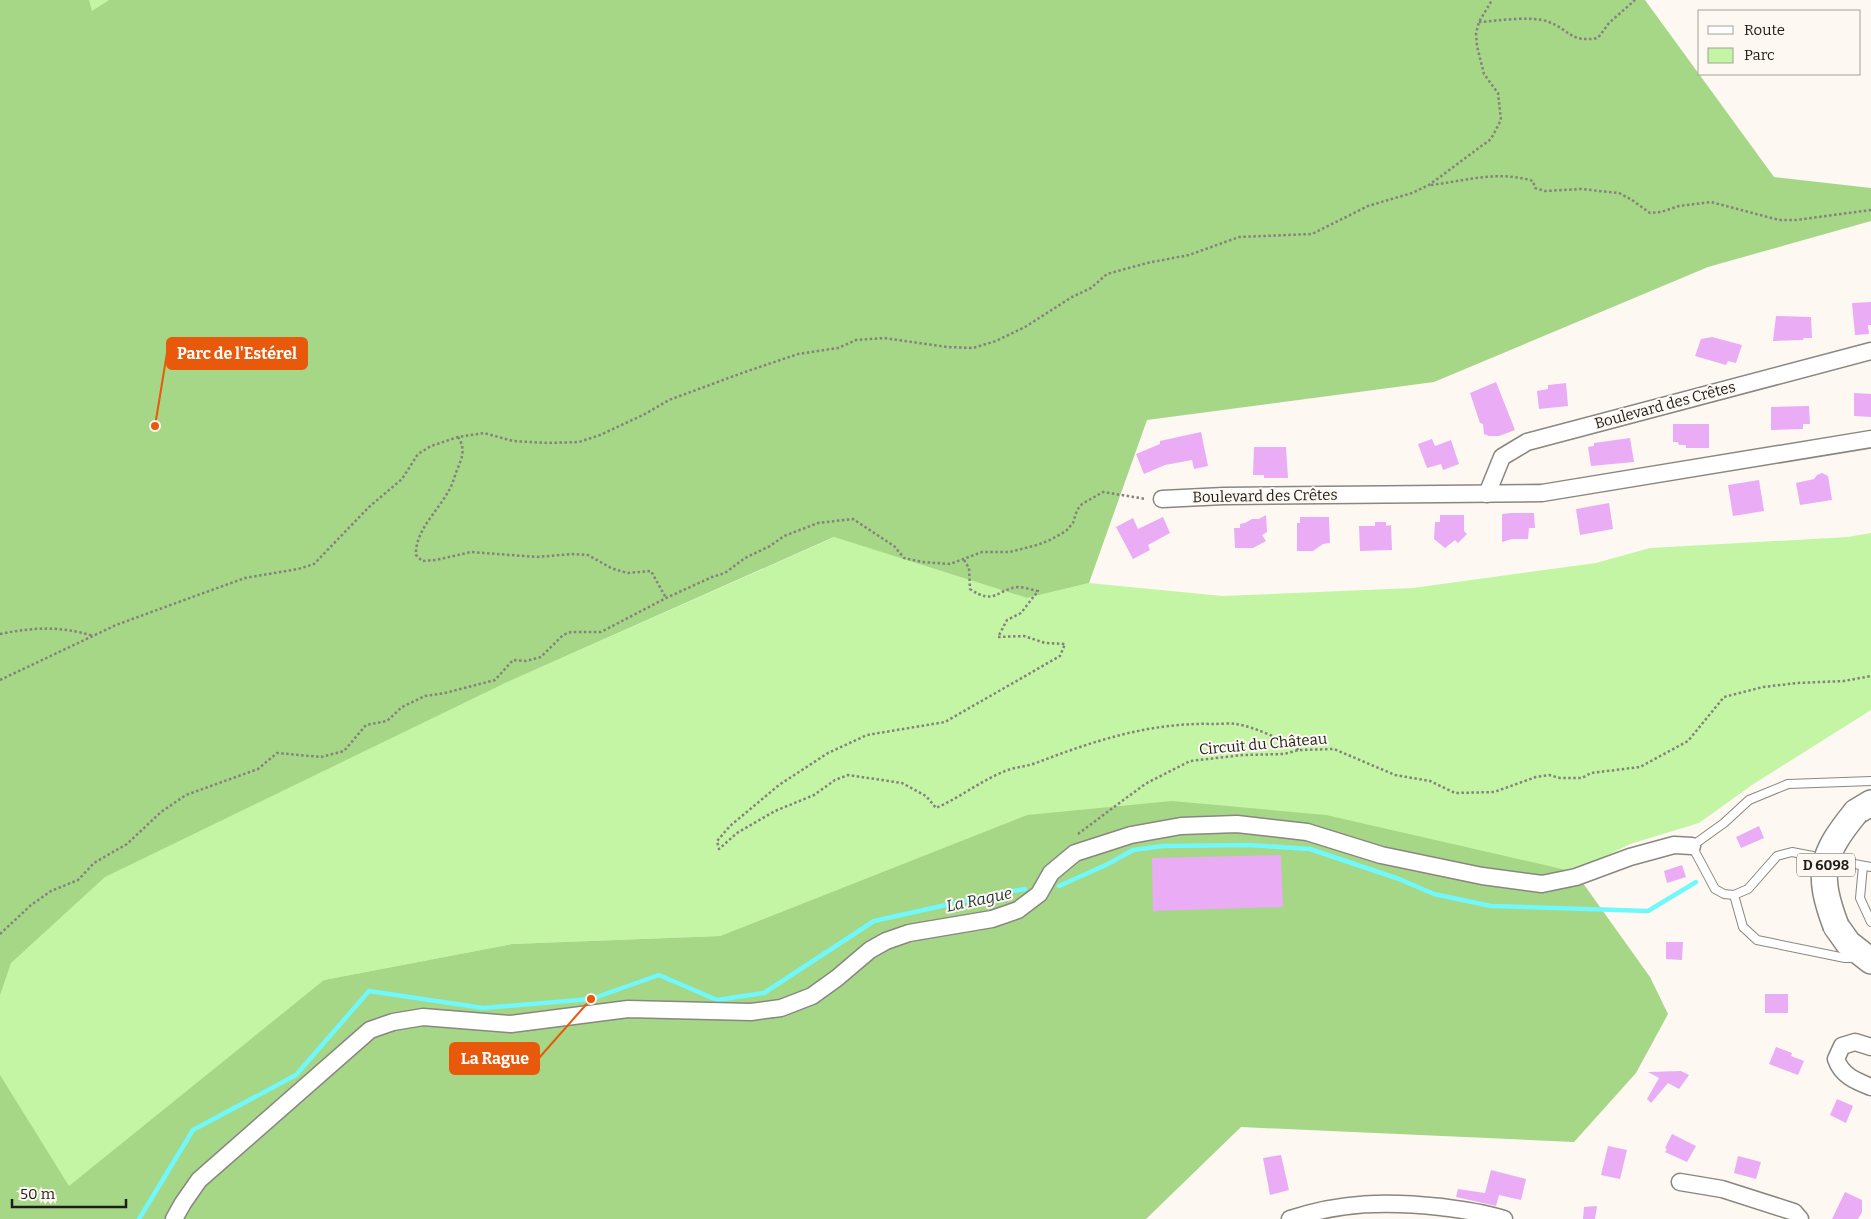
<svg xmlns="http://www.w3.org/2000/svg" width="1871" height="1219" font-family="Bitter,serif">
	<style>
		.green { fill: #c3f5a5 }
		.forest { fill: #a5d787 }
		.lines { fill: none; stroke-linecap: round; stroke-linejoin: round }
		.stream { stroke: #70f8fc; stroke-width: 4.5 }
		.building { fill: #eaacf4 }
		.service-casing { stroke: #8a8680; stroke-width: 10 }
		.minor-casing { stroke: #8a8680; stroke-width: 19 }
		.primary-casing { stroke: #8a8680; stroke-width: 28 }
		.path { stroke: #85827d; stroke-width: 2.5; stroke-dasharray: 2.5 2.5; stroke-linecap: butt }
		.service { stroke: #fff; stroke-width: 8 }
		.minor { stroke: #fff; stroke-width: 16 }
		.primary { stroke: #fff; stroke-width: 25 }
		.primary-bridge-casing { stroke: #8a8680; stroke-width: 28; stroke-linecap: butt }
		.primary-bridge { stroke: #fff; stroke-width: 25 }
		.labels { text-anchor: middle; stroke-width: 4; stroke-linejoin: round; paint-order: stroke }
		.shield { fill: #fdf8f1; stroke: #625f5b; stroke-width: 1 }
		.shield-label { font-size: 14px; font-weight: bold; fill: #1f1d1b }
		.street-label { font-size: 15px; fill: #1f1d1b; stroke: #fdf8f1 }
		.water-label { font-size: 16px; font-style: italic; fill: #233a3b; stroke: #fdf8f1 }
		.leader { fill: none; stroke: #e8590c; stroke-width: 2 }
		.callout-dot { fill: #e8590c; stroke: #fdf8f1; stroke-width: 2 }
		.callout { fill: #e8590c; stroke: #e8590c; stroke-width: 2 }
		.callout-label { font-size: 16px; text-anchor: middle; font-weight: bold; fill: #fff }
	</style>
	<rect width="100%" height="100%" fill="#fdf8f1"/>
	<polygon class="green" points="60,0 473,0 503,684 835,537 1027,598 1089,583 1222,596 1413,588 1596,563 1650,548 1848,537 1871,533 1871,710 1752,785 1699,823 1630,844 1575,872 1521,861 1027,815 720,936 512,944 324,980 760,1017 0,1219 0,10"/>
	<g class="forest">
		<polygon points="0,0 89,0 92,11 109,0 1645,0 1774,177 1871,188 1871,221 1708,267 1434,382 1147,420 1089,583 1027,598 834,537 503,684 105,877 11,963 0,995"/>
		<polygon points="1172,801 1326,815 1575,872 1650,977 1668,1014 1636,1073 1574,1142 1241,1127 1146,1219 0,1219 0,1075 69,1186 324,980 512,944 720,936 1027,815"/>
	</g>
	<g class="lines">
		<g class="stream">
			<polyline points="1059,886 1108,864 1133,850 1163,846 1249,845 1310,849 1399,879 1434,894 1491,906 1648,911 1696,882"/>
			<polyline points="139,1219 193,1130 296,1075 369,991 483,1008 591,999 659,975 717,1000 764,993 874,921 1000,893 1025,889"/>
		</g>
	</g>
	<g class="building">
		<polygon points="1871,302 1871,325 1868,325 1869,334 1855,335 1852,303"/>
		<polygon points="1776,316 1811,317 1812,338 1804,338 1803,340 1773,341"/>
		<polygon points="1712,337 1742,345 1736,363 1728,361 1726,365 1695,356 1701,339"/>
		<polygon points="1496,382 1515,430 1499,436 1489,436 1484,434 1483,424 1480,423 1470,393"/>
		<polygon points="1566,383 1568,406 1539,409 1537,391 1548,389 1548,385"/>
		<polygon points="1854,393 1871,394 1871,417 1854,416"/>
		<polygon points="1809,406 1810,424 1803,424 1803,429 1771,430 1771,407"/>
		<polygon points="1673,424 1709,424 1709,448 1686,448 1686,445 1679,445 1678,442 1673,442"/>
		<polygon points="1201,432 1208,466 1194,469 1192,460 1165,465 1144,474 1136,454 1160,444 1160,441"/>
		<polygon points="1630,438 1634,462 1591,466 1588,447 1594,446 1594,443"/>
		<polygon points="1432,439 1435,446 1451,440 1459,464 1443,470 1441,464 1427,468 1418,444"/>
		<polygon points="1254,447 1286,447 1288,478 1264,478 1264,475 1253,475"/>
		<polygon points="1822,473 1828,476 1832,500 1800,505 1796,483 1814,479 1817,475"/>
		<polygon points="1759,480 1764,511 1733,516 1728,485"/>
		<polygon points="1609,503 1613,529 1580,535 1576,509"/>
		<polygon points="1511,513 1534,513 1535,528 1529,528 1528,539 1512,539 1502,542 1502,514"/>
		<polygon points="1266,515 1267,532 1262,535 1266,541 1253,548 1235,548 1234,528 1240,528 1240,524 1245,523 1252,519 1259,519"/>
		<polygon points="1440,515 1464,515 1464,531 1467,534 1458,543 1455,540 1445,548 1434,539 1435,522 1440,522"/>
		<polygon points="1163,517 1170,533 1148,545 1150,550 1133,559 1116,527 1133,518 1138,529"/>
		<polygon points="1300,517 1329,517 1330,543 1323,544 1313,551 1297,551 1297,523 1300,523"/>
		<polygon points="1375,522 1386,522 1386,526 1391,525 1392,550 1360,551 1359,526 1375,526"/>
		<polygon points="1759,826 1764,838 1741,848 1736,837"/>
		<polygon points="1281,855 1283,907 1153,911 1152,858"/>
		<polygon points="1682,865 1686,877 1667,883 1664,871"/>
		<polygon points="1666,942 1683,942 1682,960 1666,959"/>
		<rect x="1765" y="994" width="23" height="19"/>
		<polygon points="1776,1047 1792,1053 1791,1056 1804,1061 1798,1075 1769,1064"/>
		<polygon points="1681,1071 1689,1075 1679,1089 1668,1083 1651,1103 1647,1099 1659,1078 1648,1072"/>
		<polygon points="1837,1099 1853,1106 1846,1123 1830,1115"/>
		<polygon points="1672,1134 1696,1146 1687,1162 1665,1152 1667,1149 1665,1148"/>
		<polygon points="1608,1146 1627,1150 1620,1179 1601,1175"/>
		<polygon points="1281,1155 1289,1190 1270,1195 1263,1158"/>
		<polygon points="1738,1156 1761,1162 1756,1179 1734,1173"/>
		<polygon points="1491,1170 1526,1179 1521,1200 1499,1195 1496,1206 1456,1197 1458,1189 1485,1193"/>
		<polygon points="1845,1192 1862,1200 1862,1212 1858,1219 1832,1219"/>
		<polygon points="1597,1206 1595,1219 1583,1219 1584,1207"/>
	</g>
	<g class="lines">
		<g class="service-casing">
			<g id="service">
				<polyline points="1871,781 1788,784 1749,800 1724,823 1692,846 1715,889 1724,894 1734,895 1748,889 1777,856 1792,852 1871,867"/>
				<polyline points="1863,866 1860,898 1871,922"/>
				<polyline points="1734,895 1743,927 1757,940 1845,958 1856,958"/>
			</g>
		</g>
		<g class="minor-casing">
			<g id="minor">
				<polyline points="1487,494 1502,457 1527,442 1871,351"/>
				<polyline points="1162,499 1224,496 1542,493 1871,439"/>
				<path d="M1871 1047 1855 1042 1842 1046 1836 1059C1842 1076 1856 1081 1871 1087"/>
				<polyline points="1680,1182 1722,1189 1794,1212 1800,1219"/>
				<polyline points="174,1219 183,1203 199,1180 370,1030 393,1022 423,1017 511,1024 628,1009 751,1012 781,1008 812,996 837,978 870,950 886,941 909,933 992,919 1018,910 1039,894 1051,873 1075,853 1131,835 1181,826 1237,824 1307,832 1381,855 1482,876 1542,884 1576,877 1630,857 1674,845 1692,846"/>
				<path d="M1290 1219C1341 1202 1387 1201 1441 1207 1463 1210 1483 1212 1504 1219"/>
			</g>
		</g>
		<g class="primary-casing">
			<g id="primary">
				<polyline points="1856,812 1871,803"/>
				<polyline points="1836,926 1848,943 1871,961"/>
			</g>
		</g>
		<g class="path">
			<path d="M1479 22C1498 21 1532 15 1549 22 1570 30 1570 43 1598 38L1609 23 1635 0"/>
			<path d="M1431 185C1465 181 1498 170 1533 181L1535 188 1545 191 1581 189 1619 193 1632 200 1650 213 1661 212 1679 206 1711 202 1779 220H1796L1871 210"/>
			<path d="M458 437C466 449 462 458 457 470 454 478 452 486 448 492 437 512 415 531 416 555L422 561 436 560 471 552 537 557 572 554 588 555 611 568 627 573 651 571 666 598"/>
			<path d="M964 560 969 568 970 589C995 606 997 589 1018 587 1024 587 1032 590 1038 591L1021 613 1007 620 998 637 1024 636 1045 643 1065 644 1060 656 945 722 867 735 828 753 779 785 730 826 717 841 719 849 737 833 775 811 814 795 835 780 848 775 902 783 926 796 936 808C959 798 979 782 1003 772 1013 767 1025 767 1036 763 1093 741 1151 722 1213 724 1220 724 1229 723 1236 724 1255 727 1283 740 1299 750"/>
			<path d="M0 634C35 627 60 626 94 636"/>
			<polyline points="0,680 116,625 187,599 245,578 298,569 314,564 369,507 402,479 418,454 431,446 458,437 484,433 513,441 547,443 579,442 600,435 643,415 669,400 742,373 798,354 838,348 856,340 884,338 947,347 973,348 996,341 1025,327 1072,297 1091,288 1107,274 1147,263 1189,255 1239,237 1312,234 1368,206 1412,193 1429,185 1491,139 1501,120 1498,93 1484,74 1477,46 1476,33 1479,22 1492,0"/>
			<polyline points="1078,834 1145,784 1190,761 1243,755 1284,754 1299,750 1334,749 1395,775 1430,781 1455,793 1494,792 1536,777 1549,775 1560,778 1582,778 1591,773 1640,767 1688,741 1724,697 1763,687 1797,683 1844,681 1871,676"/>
			<polyline points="0,934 31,905 51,891 78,880 94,863 127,844 161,812 186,795 258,769 277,753 321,757 344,751 366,725 387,721 402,707 425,696 445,693 495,680 513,660 526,661 541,657 563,635 571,632 601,632 666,598 712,577 725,573 745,558 770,546 784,536 818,523 853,519 894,546 904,558 922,562 950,564 982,552 1010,552 1037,545 1050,540 1066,531 1073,523 1077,510 1082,504 1103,492 1146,499"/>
		</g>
		<use href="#service" class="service"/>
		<use href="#minor" class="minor"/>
		<use href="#primary" class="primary"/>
		<g class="primary-bridge-casing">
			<path id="primary-bridge" d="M1836 926C1816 873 1821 855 1856 812"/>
		</g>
		<use href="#primary-bridge" class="primary-bridge"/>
	</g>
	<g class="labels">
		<rect class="shield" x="1797" y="853.5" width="58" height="23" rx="4"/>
		<g class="shield-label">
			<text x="1826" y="870">D 6098</text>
		</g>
		<g class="street-label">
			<text transform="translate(1665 405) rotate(-15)" y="5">Boulevard des Crêtes</text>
			<text transform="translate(1265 496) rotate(-1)" y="5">Boulevard des Crêtes</text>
			<text transform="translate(1263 744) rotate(-5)" y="5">Circuit du Château</text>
		</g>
		<g class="water-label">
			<text transform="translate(979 899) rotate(-12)" y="6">La Rague</text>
		</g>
	</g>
	<path class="leader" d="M155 426L167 353M591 999L539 1058"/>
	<g class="callout-dot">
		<circle cx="155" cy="426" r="5"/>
		<circle cx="591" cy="999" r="5"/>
	</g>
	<g class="callout">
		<rect x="167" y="338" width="140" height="31" rx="5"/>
		<rect x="450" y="1043" width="89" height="31" rx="5"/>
	</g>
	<g class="callout-label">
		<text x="237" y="359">Parc de l'Estérel</text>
		<text x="495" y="1064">La Rague</text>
	</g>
	<rect x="1698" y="10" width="162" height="65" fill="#fdf8f1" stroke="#a4a09b"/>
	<rect x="1708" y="26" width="25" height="8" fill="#ffffff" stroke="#a4a09b"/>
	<text x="1744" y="35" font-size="15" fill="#1f1d1b">Route</text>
	<rect x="1708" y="48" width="25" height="15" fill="#c3f5a5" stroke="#a4a09b"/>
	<text x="1744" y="60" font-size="15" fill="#1f1d1b">Parc</text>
	<path d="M12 1199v8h114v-8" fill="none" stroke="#1f1d1b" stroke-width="2.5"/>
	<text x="20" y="1199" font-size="15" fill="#1f1d1b" stroke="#fdf8f1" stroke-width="4" paint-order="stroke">50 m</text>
</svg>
